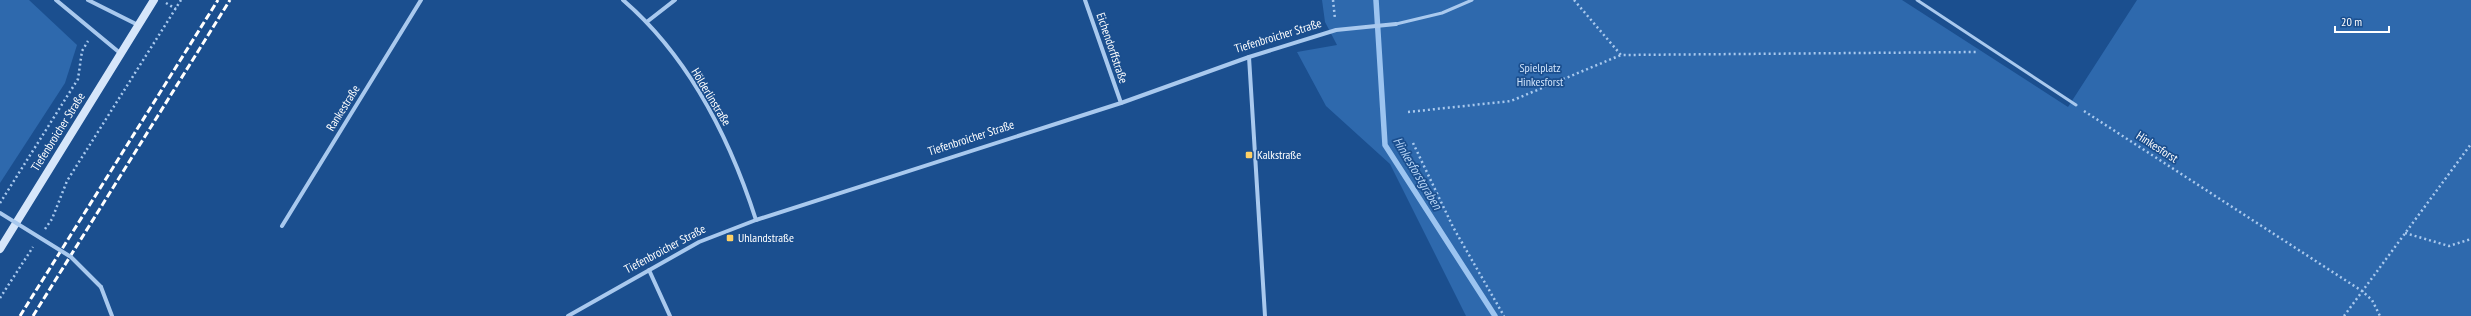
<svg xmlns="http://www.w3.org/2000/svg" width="2471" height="316" font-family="'PT Sans Narrow',sans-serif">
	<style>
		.green { fill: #2e69ad }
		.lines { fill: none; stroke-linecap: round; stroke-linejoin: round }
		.stream { stroke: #9cc4f0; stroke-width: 5.5 }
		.path { stroke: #a9c9ee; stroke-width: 2.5; stroke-dasharray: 2 3; stroke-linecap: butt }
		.lane { stroke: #a9c9ee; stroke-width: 3 }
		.street { stroke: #a9c9ee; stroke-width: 4 }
		.secondary { stroke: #d6e6fa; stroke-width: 8 }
		.rail { stroke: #fff; stroke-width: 3; stroke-dasharray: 7 3; stroke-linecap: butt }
		.street-bridge { stroke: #a9c9ee; stroke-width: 4 }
		.poi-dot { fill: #ffd166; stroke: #1b4f8f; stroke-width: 1.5 }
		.labels { text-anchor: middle; stroke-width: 3.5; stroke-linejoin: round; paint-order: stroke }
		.street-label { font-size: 12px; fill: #fff; stroke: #1b4f8f }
		.park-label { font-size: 12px; fill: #cfe3fa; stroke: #1b4f8f }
		.poi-label { font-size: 12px; fill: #fff; stroke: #1b4f8f; text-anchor: start }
		.water-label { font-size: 13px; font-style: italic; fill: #b5d3f5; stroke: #1b4f8f }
	</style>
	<rect width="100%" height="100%" fill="#1b4f8f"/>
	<g class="green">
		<polygon points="0,0 29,0 77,45 65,83 0,183"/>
		<polygon points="1322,0 1902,0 2068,107 2137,0 2471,0 2471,316 1466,316 1390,164 1326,106 1297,52 1337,45 1325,22"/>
	</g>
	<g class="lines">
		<polyline class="stream" points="1376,0 1385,145 1495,316"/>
		<g class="path">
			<polyline points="1333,0 1335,19"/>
			<polyline points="1574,0 1621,55 1976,52"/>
			<polyline points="166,3 176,9"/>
			<polyline points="2084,111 2362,291 2372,300 2380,316"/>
			<polyline points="1408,112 1511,101 1621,55"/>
			<polyline points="1413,143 1453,227 1504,316"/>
			<polyline points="0,203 78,79 82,51 88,41"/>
			<polyline points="45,229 52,219 67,181 181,0"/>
			<polyline points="2405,233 2449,246 2471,239"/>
			<polyline points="0,298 33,247"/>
			<polyline points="2344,316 2471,144"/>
		</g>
		<g class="lane">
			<polyline points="1917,0 2076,105"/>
			<polyline points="1396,24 1442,13 1472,0"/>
		</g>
		<g class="street">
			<polyline points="56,0 120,53"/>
			<polyline points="88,0 138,25"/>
			<path d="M623 0C688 56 730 139 756 220"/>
			<polyline points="1085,0 1121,103"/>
			<polyline points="648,21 675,0"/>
			<polyline points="1249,57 1265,316"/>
			<polyline points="282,226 421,0"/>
			<polyline points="649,270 670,316"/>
			<polyline points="101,287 112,316"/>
			<polyline points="568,316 699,242 756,220 1121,103 1249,57 1336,30 1396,24"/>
		</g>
		<polyline class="secondary" points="0,249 154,0"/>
		<g class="rail">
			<polyline points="20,316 218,0"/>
			<polyline points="33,316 230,0"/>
		</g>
		<polyline class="street-bridge" points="0,213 71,257 101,287"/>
	</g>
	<g class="poi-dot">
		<rect x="1245" y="151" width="8" height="8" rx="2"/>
		<rect x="726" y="234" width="8" height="8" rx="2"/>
	</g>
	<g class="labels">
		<g class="street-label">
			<text transform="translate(1278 36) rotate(-17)" y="4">Tiefenbroicher Straße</text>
			<text transform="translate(1112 48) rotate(71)" y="4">Eichendorffstraße</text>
			<text transform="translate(711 97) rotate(59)" y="4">Hölderlinstraße</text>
			<text transform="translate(343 108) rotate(-58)" y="4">Rankestraße</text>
			<text transform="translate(58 132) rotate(-58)" y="4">Tiefenbroicher Straße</text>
			<text transform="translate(971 138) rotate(-18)" y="4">Tiefenbroicher Straße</text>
			<text transform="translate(2157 147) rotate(33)" y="4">Hinkesforst</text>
			<text transform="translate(665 249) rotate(-28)" y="4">Tiefenbroicher Straße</text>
		</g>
		<g class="park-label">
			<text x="1540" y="72">Spielplatz<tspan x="1540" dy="14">Hinkesforst</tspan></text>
		</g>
		<g class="poi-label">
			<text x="1257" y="159">Kalkstraße</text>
			<text x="738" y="242">Uhlandstraße</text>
		</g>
		<g class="water-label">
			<text transform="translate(1418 173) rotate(59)" y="5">Hinkesforstgraben</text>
		</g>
	</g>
	<path d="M2335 26v6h54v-6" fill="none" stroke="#ffffff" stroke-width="2"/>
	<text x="2341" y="26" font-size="12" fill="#ffffff" stroke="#1b4f8f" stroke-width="3" paint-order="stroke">20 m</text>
</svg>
